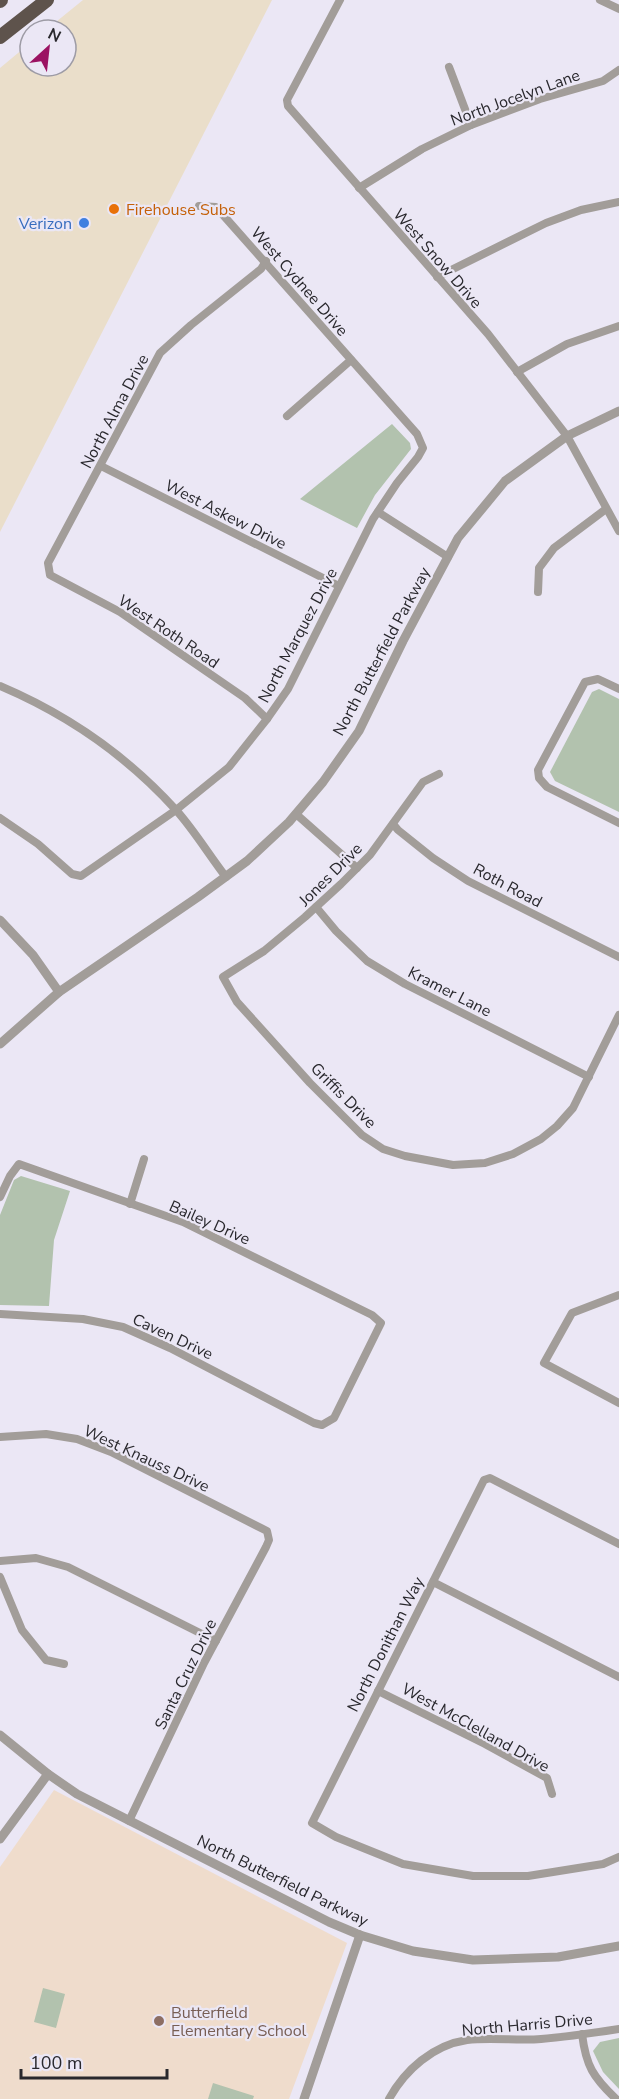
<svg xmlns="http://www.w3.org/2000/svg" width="619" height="2099" font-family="'Nunito Sans',sans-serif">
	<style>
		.commercial { fill: #eadeca }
		.education { fill: #efdccc }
		.green { fill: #b2c2ae }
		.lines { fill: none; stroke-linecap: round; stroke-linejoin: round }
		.minor { stroke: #a29d99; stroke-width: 8 }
		.tertiary { stroke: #a29d99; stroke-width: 9 }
		.trunk { stroke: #5e534c; stroke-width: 14 }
		.food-dot { fill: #e8710a; stroke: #ebe7f5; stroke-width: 2 }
		.shop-dot { fill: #3f7fe0; stroke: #ebe7f5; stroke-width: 2 }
		.education-dot { fill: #8d6e63; stroke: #ebe7f5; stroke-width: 2 }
		.labels { text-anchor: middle; stroke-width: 4.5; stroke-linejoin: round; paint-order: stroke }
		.street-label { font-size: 16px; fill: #29282d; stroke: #ebe7f5 }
		.food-label { font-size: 16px; fill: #c56008; stroke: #ebe7f5; text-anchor: start }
		.shop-label { font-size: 16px; fill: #366cbe; stroke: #ebe7f5; text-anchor: end }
		.education-label { font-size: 16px; fill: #785e54; stroke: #ebe7f5; text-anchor: start }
	</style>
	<rect width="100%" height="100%" fill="#ebe7f5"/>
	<polygon class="commercial" points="83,0 272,0 0,532 0,68 30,43 30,66 66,66 66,30 46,30"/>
	<polygon class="education" points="54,1790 347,1943 289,2099 0,2099 0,1867"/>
	<g class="green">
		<polygon points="392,424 410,443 411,449 375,495 357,528 300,499"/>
		<polygon points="599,689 619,699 619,812 555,781 550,772 592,692"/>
		<polygon points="21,1176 70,1191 54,1240 49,1306 0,1305 0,1215 14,1180"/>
		<polygon points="43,1988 65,1994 56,2028 34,2022"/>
		<polygon points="619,2038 619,2089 603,2072 593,2051 600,2042"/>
		<polygon points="213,2083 254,2096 253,2099 208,2099"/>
	</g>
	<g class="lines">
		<g class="minor">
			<polyline points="340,0 287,100 288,106 488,334 567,436 619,531"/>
			<polyline points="600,0 619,9"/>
			<polyline points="449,67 471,125"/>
			<polyline points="359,188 422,149 471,125 540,99 603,81 619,70"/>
			<polyline points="266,261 261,269 191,325 160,353 48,563 50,575 120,612 245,698 267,719"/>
			<polyline points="437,277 546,223 581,210 619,202"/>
			<polyline points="517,372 567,344 619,326"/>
			<polyline points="287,416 351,360"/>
			<polyline points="101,466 339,586"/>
			<polyline points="378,512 448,557"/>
			<polyline points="538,592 539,568 554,548 606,509"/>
			<path d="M0 686C66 714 127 756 176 810 194 830 209 855 226 877"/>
			<polyline points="619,689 598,679 585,682 538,770 539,778 547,787 619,823"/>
			<polyline points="439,774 423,782 370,855 341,884 305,917 264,951 223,977 237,1002 310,1083 362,1135 383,1149 405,1156 453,1165 485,1163 513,1154 541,1139 557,1126 573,1108 619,1015"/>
			<polyline points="296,814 357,868"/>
			<polyline points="0,818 38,844 72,874 81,876 176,810 229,767 267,719 288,689 373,519 397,483 418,457 423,448 417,434 216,207 199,206"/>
			<polyline points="393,824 398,830 433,858 468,881 619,957"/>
			<polyline points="316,907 336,931 367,961 405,984 589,1077"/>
			<polyline points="0,1197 10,1176 19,1164 183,1222 372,1315 381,1323 334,1418 322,1425 314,1423 170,1348 123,1327 83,1319 0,1314"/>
			<polyline points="130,1204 144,1159"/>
			<polyline points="619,1295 572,1313 544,1363 619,1403"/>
			<polyline points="0,1437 46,1434 77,1439 111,1452 267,1531 269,1540 266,1547 204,1663 129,1821"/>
			<polyline points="619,1544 490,1478 484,1480 312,1823 336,1837 403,1864 473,1876 528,1876 603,1864 619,1857"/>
			<polyline points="0,1561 36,1558 68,1567 216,1641"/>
			<polyline points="0,1577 22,1630 46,1660 64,1664"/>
			<polyline points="433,1582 619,1677"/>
			<polyline points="378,1691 485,1744 547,1778 552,1794"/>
			<path d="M582 2034C586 2066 593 2077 616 2099"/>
			<path d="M389 2099C405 2070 433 2045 467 2040 491 2037 517 2041 541 2039 567 2037 593 2033 619 2029"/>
		</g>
		<g class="tertiary">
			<polyline points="0,920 33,955 59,992"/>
			<polyline points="0,1044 59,992 198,897 247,861 289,822 323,782 359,731 403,641 458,538 505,481 567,436 619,411"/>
			<polyline points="0,1735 48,1774 77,1794 329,1922 360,1935 413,1951 473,1960 558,1957 619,1946"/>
			<polyline points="0,1839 48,1774"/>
			<polyline points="304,2099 360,1935"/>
		</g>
		<g class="trunk">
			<polyline points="0,1 1,0"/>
			<polyline points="0,37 47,0"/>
		</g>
	</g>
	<circle class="food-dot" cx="114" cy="209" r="6"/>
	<circle class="shop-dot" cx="84" cy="223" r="6"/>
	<circle class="education-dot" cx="159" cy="2021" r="6"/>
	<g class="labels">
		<g class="street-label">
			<text transform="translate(515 97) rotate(-20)" y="6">North Jocelyn Lane</text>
			<text transform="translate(438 258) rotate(49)" y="6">West Snow Drive</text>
			<text transform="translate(300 281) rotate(49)" y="6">West Cydnee Drive</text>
			<text transform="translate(114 411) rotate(-62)" y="6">North Alma Drive</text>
			<text transform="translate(226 514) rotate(27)" y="6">West Askew Drive</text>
			<text transform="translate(169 631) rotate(34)" y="6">West Roth Road</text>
			<text transform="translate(297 635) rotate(-62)" y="6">North Marquez Drive</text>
			<text transform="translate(381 651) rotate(-62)" y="6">North Butterfield Parkway</text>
			<text transform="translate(330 874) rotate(-45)" y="6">Jones Drive</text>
			<text transform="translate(508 885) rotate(28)" y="6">Roth Road</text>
			<text transform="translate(450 991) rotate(27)" y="6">Kramer Lane</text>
			<text transform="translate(344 1095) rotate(45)" y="6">Griffis Drive</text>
			<text transform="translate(210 1222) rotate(24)" y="6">Bailey Drive</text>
			<text transform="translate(173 1336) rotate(25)" y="6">Caven Drive</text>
			<text transform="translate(147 1458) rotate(25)" y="6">West Knauss Drive</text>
			<text transform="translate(385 1644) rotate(-63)" y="6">North Donithan Way</text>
			<text transform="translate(185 1674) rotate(-64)" y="6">Santa Cruz Drive</text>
			<text transform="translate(476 1727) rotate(29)" y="6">West McClelland Drive</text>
			<text transform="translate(283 1880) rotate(26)" y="6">North Butterfield Parkway</text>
			<text transform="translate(527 2024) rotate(-5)" y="6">North Harris Drive</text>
		</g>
		<g class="food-label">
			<text x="126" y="215">Firehouse Subs</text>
		</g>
		<g class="shop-label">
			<text x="72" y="229">Verizon</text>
		</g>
		<g class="education-label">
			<text x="171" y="2018">Butterfield<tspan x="171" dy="18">Elementary School</tspan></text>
		</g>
	</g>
	<g transform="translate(48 48) rotate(27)"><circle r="28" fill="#ebe7f5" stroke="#9d9ba5" stroke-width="1.5"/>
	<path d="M0-4.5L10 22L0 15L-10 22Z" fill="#9b1262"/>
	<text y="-9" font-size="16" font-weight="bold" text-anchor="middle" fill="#29282d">N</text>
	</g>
	<path d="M21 2069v9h146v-9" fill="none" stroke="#29282d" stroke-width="3"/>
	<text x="30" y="2069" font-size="18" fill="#29282d" stroke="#ebe7f5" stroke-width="4.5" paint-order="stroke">100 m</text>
</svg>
